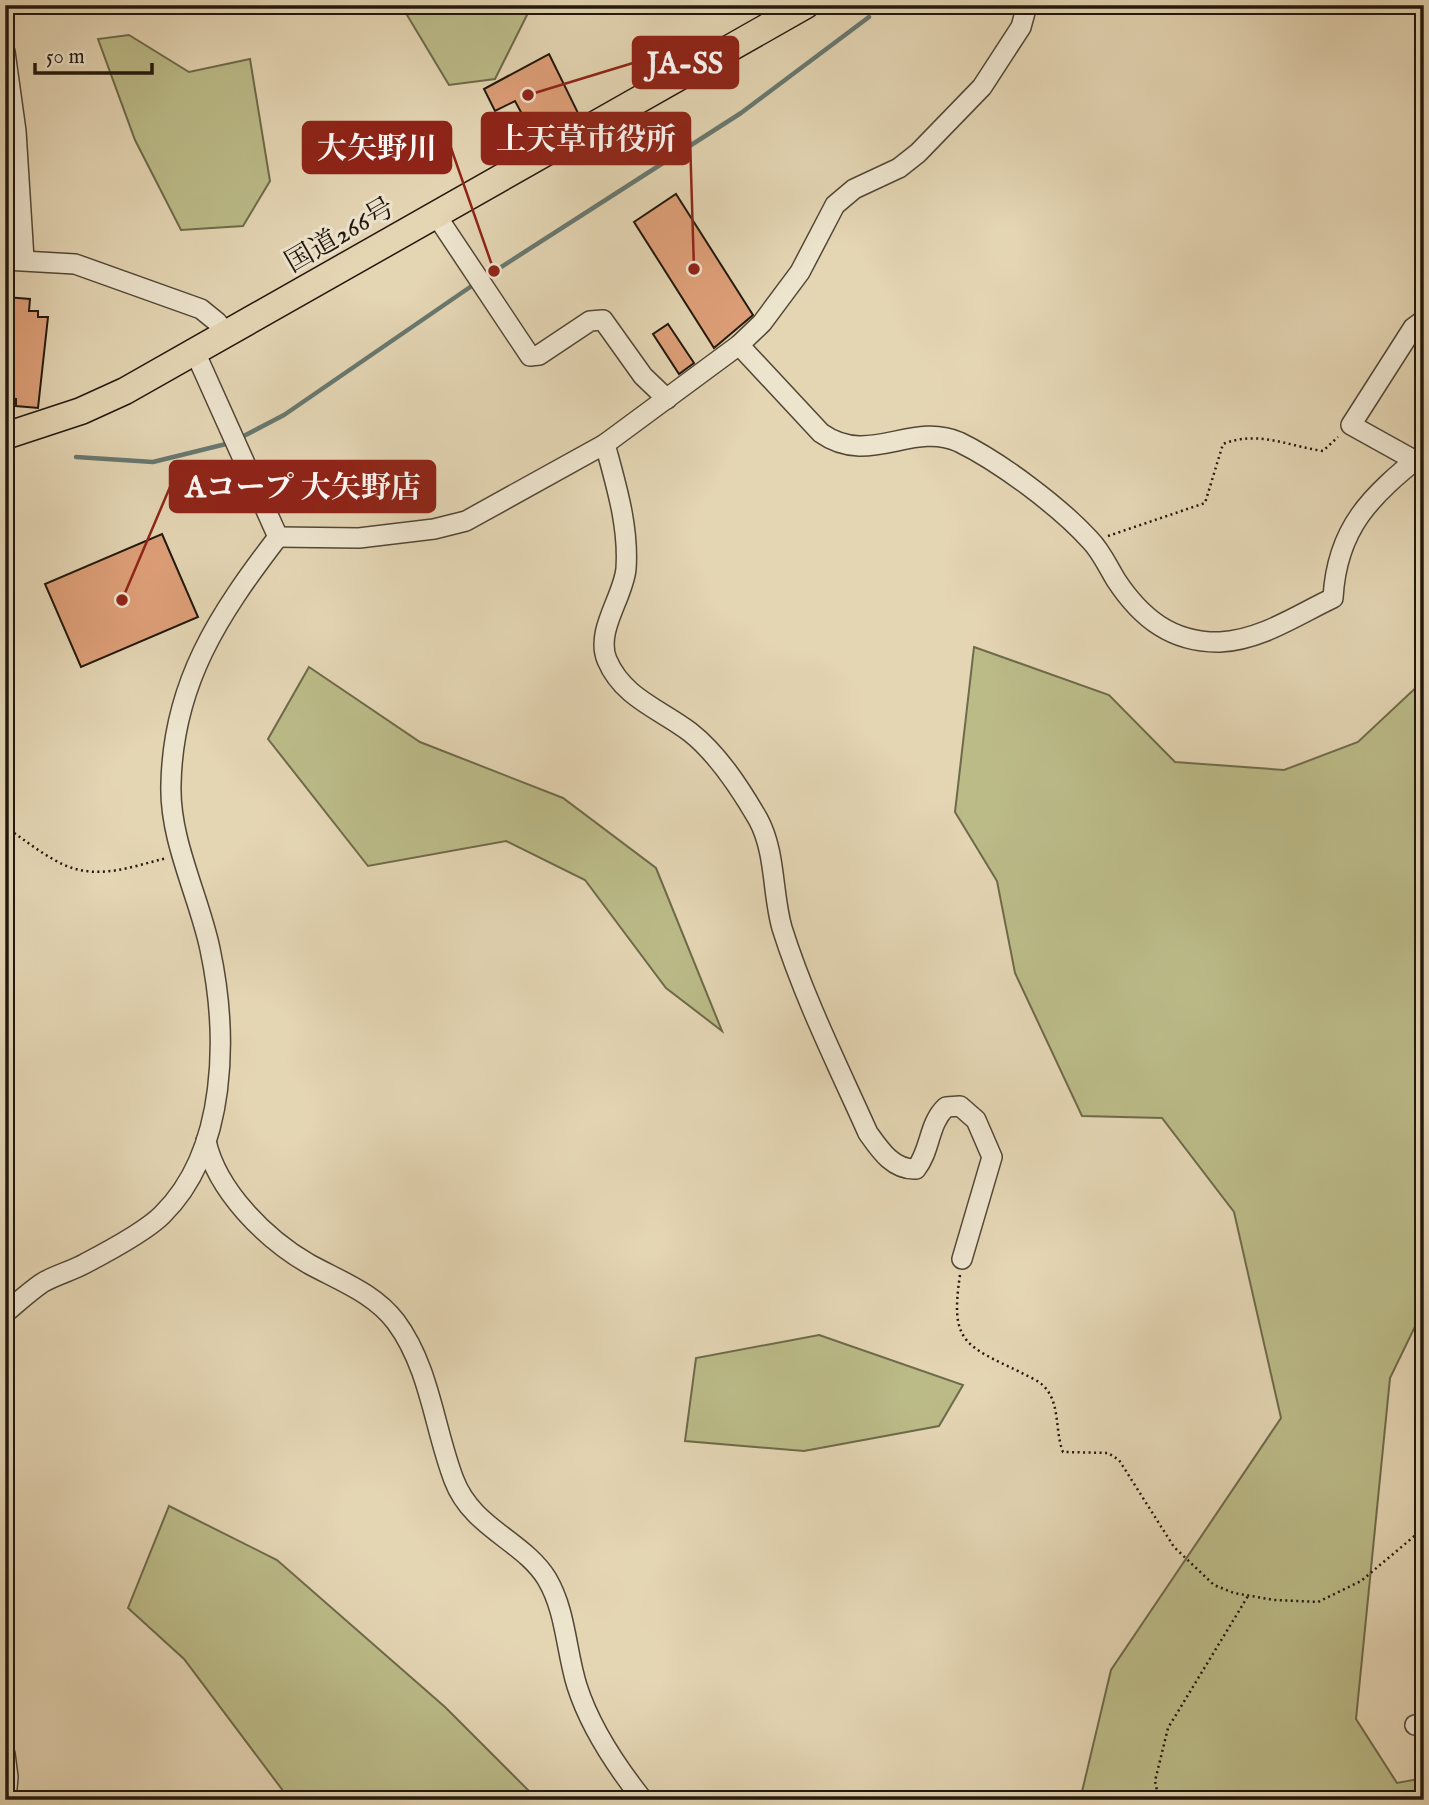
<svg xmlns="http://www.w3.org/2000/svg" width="1429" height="1805" font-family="'IM FELL English','Noto Serif JP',serif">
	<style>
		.green { fill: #bb8; stroke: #6e6a4a; stroke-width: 2 }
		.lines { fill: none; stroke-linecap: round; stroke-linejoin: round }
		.stream { stroke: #687870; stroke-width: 4.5 }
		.building { fill: #de9f78; stroke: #22180d; stroke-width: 2 }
		.minor-casing { stroke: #524736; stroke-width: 22 }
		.highway-casing { stroke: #22180d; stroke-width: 29 }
		.path { stroke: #22180d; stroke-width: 2.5; stroke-dasharray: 2 3.5; stroke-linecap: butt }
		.minor { stroke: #ede4ce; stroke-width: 19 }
		.highway { stroke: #e4d5b3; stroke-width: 26 }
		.labels { text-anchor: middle; stroke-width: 6; stroke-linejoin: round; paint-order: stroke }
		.street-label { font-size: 28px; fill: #22180d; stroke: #ede4ce }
		.leader { fill: none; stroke: #8f2418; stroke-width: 2.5 }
		.callout-dot { fill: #8f2418; stroke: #ede4ce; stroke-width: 2.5 }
		.callout { fill: #8f2418; stroke: #8f2418; stroke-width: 2.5 }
		.callout-label { font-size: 30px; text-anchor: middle; font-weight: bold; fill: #fff }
	</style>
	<rect width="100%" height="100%" fill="#e4d5b3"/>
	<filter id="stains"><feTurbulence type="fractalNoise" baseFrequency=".00286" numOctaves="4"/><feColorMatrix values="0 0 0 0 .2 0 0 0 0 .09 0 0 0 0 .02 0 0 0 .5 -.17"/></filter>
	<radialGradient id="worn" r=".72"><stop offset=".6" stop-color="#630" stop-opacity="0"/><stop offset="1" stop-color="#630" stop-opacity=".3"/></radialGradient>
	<g class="green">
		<polygon points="401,5 532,5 495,79 449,85"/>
		<polygon points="129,35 189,72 250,59 270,181 243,226 181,230 135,140 98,39"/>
		<polygon points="974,647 1109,695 1175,762 1284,770 1358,742 1424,680 1424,1308 1390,1378 1356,1719 1397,1783 1424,1778 1424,1800 1080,1800 1111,1670 1281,1418 1234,1212 1162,1118 1082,1116 1015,973 997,881 955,812"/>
		<polygon points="309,667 420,742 563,798 656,868 722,1031 666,988 585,880 506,841 368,866 268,739"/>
		<polygon points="819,1335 963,1385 939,1426 804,1451 685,1441 696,1358"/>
		<polygon points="169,1506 277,1560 445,1707 538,1800 290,1800 184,1659 128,1608"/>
	</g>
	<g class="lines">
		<g class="stream">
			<polyline points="484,278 741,113 869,17"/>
			<polyline points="238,439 284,415 476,283"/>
			<polyline points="76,457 153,462 230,443"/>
		</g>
	</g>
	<g class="building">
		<polygon points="549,54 579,115 536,140 515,101 495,111 484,89"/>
		<polygon points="676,194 753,315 714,348 634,222"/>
		<polygon points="5,297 30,299 29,311 38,311 38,317 48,317 38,408 16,406 16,399 5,398"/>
		<polygon points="668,324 694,363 679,374 653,334"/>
		<polygon points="162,534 198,617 81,667 45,584"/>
	</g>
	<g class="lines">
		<g class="minor-casing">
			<g id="minor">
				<polyline points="5,7 5,5"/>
				<polyline points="5,52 16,131 24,259"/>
				<polyline points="436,215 530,356 539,355 590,321 603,320 643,376 667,399"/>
				<polyline points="5,260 75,264 201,309 217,322 226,334"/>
				<path d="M739 345 821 433C869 467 911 421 959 442 1000 462 1059 506 1090 540 1101 551 1108 567 1116 580 1141 618 1172 643 1220 642 1261 640 1297 615 1333 598 1337 527 1371 496 1424 453"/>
				<polyline points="195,352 278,537"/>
				<path d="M605 444C616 485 629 526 626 569 623 598 595 631 607 660 623 698 660 709 690 732 718 754 740 788 758 819 776 852 772 893 782 928 804 998 838 1066 868 1133 880 1150 893 1170 916 1169 931 1150 928 1124 946 1107L960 1106 976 1120 992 1157 962 1259"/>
				<polyline points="1414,460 1351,425 1413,328 1424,320"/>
				<polyline points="278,537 359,538 434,529 466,521 605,444 739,345 762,323 800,272 835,205 854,189 899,168 918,153 982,87 1021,27 1027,5"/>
				<path d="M206 1141C217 1191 266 1239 309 1264 340 1281 374 1293 396 1322 430 1368 434 1428 454 1480 472 1528 524 1541 547 1579 566 1611 566 1651 577 1686 590 1727 616 1766 643 1800"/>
				<path d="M5 1313C17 1303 29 1292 42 1283 55 1275 72 1271 86 1263 107 1252 145 1232 162 1215 228 1150 228 1034 210 949 199 896 169 840 171 784 173 683 219 614 278 537"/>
				<polyline points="1415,1725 1424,1723"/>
				<polyline points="5,1754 8,1777 6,1800"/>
			</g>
		</g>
		<g class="highway-casing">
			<polyline id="highway" points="5,436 81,411 125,391 806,5"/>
		</g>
		<g class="path">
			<path d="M1108 536 1205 503 1223 444C1258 430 1288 446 1323 451L1338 437"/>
			<path d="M5 827C29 842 57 868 86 871 113 875 141 864 167 858"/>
			<path d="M960 1275C950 1342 964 1345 1020 1372 1029 1377 1041 1381 1047 1390 1060 1407 1055 1432 1063 1452L1108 1453 1119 1460 1174 1547 1214 1585 1234 1593 1274 1600 1318 1602 1361 1581 1424 1528"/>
			<polyline points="1159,1800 1155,1781 1168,1728 1248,1596"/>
		</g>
		<use href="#minor" class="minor"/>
		<use href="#highway" class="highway"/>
	</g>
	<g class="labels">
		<g class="street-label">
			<text transform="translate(339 234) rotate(-30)" y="10">国道266号</text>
		</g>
	</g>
	<path class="leader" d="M528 95L633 63M694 269L690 139M494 271L451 148M122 600L170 487"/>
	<g class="callout-dot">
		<circle cx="528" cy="95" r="7"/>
		<circle cx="694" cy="269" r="7"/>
		<circle cx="494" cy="271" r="7"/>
		<circle cx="122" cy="600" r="7"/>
	</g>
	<g class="callout">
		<rect x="633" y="37" width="105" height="51" rx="7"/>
		<rect x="482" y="113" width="208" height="51" rx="7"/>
		<rect x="303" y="122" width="148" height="51" rx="7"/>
		<rect x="170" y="461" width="265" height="51" rx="7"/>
	</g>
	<g class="callout-label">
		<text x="685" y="73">JA-SS</text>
		<text x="586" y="149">上天草市役所</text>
		<text x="377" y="158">大矢野川</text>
		<text x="303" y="497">Aコープ 大矢野店</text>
	</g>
	<rect width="1429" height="1805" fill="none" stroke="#e4d5b3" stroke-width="28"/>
	<rect x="7" y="7" width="1415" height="1791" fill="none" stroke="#22180d" stroke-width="3.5"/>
	<rect x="14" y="14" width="1401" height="1777" fill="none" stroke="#22180d" stroke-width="2"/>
	<path d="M35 63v10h117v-10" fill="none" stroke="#22180d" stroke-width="3.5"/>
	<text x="46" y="63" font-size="21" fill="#22180d" stroke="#ede4ce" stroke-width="5" paint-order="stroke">50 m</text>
	<rect width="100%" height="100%" filter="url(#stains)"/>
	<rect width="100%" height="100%" fill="url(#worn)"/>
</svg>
